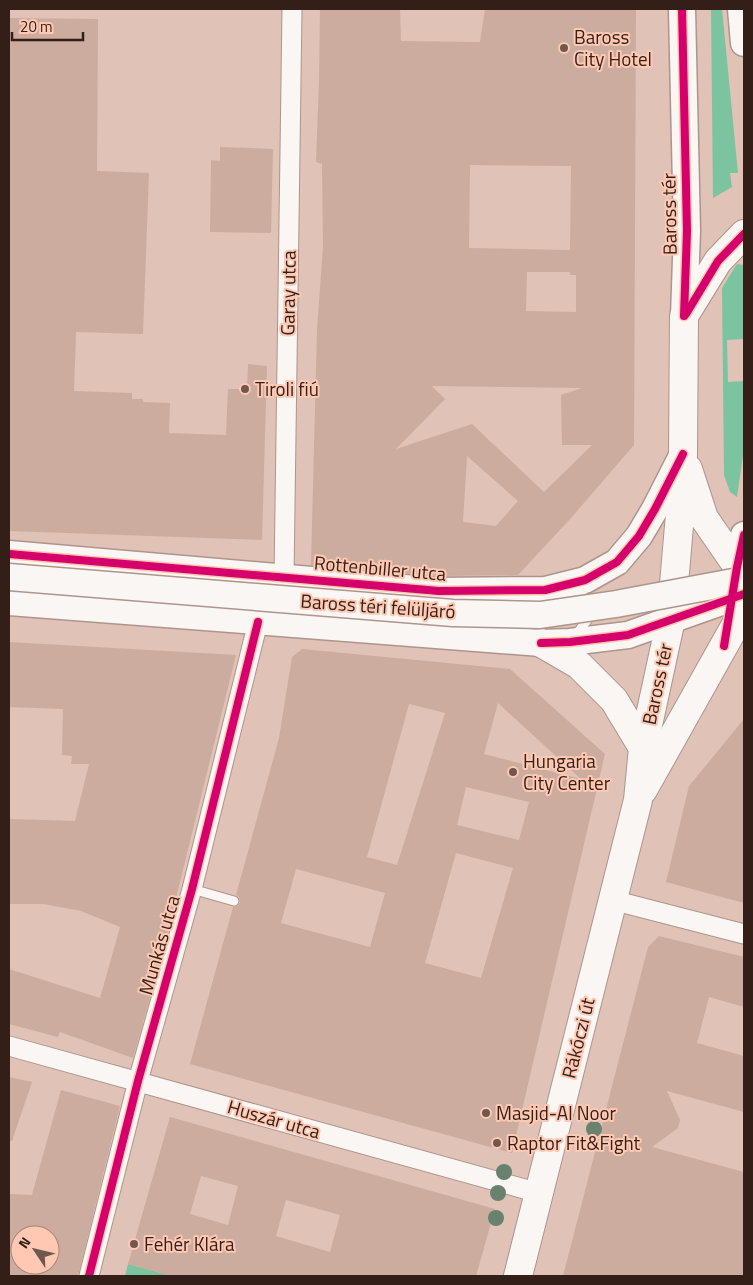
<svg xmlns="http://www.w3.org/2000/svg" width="753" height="1285" font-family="'Titillium Web',sans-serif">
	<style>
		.green { fill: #7cc39f }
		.building { fill: #ccac9e; fill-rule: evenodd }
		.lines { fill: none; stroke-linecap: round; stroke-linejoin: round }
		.lane-casing { stroke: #ad958c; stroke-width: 11 }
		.street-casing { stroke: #ad958c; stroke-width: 21 }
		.secondary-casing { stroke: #ad958c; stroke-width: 29 }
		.primary-casing { stroke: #ad958c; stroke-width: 30 }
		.lane { stroke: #faf6f4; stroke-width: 9 }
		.street { stroke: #faf6f4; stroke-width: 19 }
		.secondary { stroke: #faf6f4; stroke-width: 26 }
		.primary { stroke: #faf6f4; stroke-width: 28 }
		.secondary-bridge-casing { stroke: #ad958c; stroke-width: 29; stroke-linecap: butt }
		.secondary-bridge { stroke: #faf6f4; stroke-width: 26 }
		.cycleway-casing { stroke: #fec8b2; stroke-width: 11 }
		.cycleway { stroke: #d6006c; stroke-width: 8 }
		.tree { fill: #68826e }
		.poi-dot { fill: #70584f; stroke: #fec8b2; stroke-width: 2 }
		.labels { text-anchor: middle; stroke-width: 4; stroke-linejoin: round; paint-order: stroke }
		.poi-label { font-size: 19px; fill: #331f17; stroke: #fec8b2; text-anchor: start }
		.street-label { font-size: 19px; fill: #331f17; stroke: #fec8b2 }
	</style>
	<rect width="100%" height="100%" fill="#e0c2b6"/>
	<g class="green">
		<polygon points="711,9 722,9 738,173 730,173 732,187 713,198"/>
		<polygon points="737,264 743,265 744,339 727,340 728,382 744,381 744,448 737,497 730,492 724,475 722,288"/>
		<polygon points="128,1264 172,1276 125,1276"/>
	</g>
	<g class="building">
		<path d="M320 9H400L401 41 480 42 485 9H636L634 445 571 518 518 575 440 576 311 565 317 329 323 247 322 164 316 162 319 82ZM470 165 571 166 570 250 469 248ZM527 272H570V275H576V312L526 311ZM432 386 582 388 561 395 562 445H592L544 492 472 424 396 449 445 399ZM467 456 518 501 496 526 463 522Z"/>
		<polygon points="9,18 98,19 97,171 149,173 143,334 76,332 74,391 132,393 132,399 143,399 143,402 170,403 169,433 226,435 228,389 247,389 248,364 267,366 262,540 9,531"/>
		<polygon points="220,147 273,149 271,233 210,232 211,160 220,161"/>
		<polygon points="9,642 236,655 162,955 133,1058 60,1032 58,1037 9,1024 9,969 100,998 120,927 81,911 43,904 9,904 9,819 75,821 89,764 71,764 72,756 62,755 63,709 9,707"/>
		<path d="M302 649 510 669 605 754 512 1153 190 1064 233 907 238 906 240 902 239 897 236 895 279 738 292 657ZM498 703 581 779 484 754ZM409 704 445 713 397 865 367 857ZM466 787 529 802 519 840 457 825ZM456 853 513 868 481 978 425 963ZM296 869 385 893 370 947 281 923Z"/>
		<polygon points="744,719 744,903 666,882 689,786"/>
		<polygon points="659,936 744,957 744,1007 709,997 697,1043 744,1056 744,1112 667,1091 680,1120 678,1128 652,1147 744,1172 744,1276 563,1276 648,947"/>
		<polygon points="9,1077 32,1082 12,1141 9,1141"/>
		<path d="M61 1090 120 1106 78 1276H9V1194L32 1195ZM20 1235H50V1265H20Z"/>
		<path d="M170 1117 495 1209 476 1276H172L128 1264ZM201 1176 238 1186 228 1225 190 1214ZM286 1200 340 1215 330 1252 276 1236Z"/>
	</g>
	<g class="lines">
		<g class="lane-casing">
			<g id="lane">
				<polyline points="573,587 587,600 588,619 575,636"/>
				<polyline points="192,889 234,901"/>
			</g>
		</g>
		<g class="street-casing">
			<g id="street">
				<polyline points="284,577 292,9"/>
				<polyline points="612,900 744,934"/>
				<polyline points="9,1046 539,1193"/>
				<polyline points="89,1276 138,1081 192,889 258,622"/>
			</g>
		</g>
		<g class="secondary-casing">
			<g id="secondary">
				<polyline points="682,9 687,231 684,316"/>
				<polyline points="741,9 744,43"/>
				<polyline points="9,554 439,591 545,590 585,580 617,562 639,536 655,509 683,454"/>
				<polyline points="734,583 744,535"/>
				<polyline points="9,602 541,643 570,642 628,635 744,594"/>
			</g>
		</g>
		<g class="primary-casing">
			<g id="primary">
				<polyline points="688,469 704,518 744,576"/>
				<polyline points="541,643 579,665 614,700 643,748"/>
				<polyline points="643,790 744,610"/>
				<polyline points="518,1276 638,800 643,748 671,619 680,514 683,454 684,316 718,261 744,234"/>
			</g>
		</g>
		<use href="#lane" class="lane"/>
		<use href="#street" class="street"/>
		<use href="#secondary" class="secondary"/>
		<use href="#primary" class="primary"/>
		<g class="secondary-bridge-casing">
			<polyline id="secondary-bridge" points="9,577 453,613 540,615 616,604 744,580"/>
		</g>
		<use href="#secondary-bridge" class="secondary-bridge"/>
		<g class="cycleway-casing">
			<g id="cycleway">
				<polyline points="682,9 687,231 684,316"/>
				<polyline points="686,314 718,261 744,234"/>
				<polyline points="9,554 439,591 545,590 585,580 617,562 639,536 655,509 683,454"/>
				<polyline points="541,643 570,642 628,635 744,594"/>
				<polyline points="724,646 737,567 744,535"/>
				<polyline points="89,1276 138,1081 192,889 258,622"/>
			</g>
		</g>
		<use href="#cycleway" class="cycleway"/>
	</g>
	<g class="tree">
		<circle cx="594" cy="1129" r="8"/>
		<circle cx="504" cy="1172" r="8"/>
		<circle cx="498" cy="1193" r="8"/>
		<circle cx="496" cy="1218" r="8"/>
	</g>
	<g class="poi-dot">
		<circle cx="564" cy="48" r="5"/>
		<circle cx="245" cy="389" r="5"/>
		<circle cx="513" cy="772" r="5"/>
		<circle cx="486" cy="1113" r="5"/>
		<circle cx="497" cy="1143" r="5"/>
		<circle cx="134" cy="1244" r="5"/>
	</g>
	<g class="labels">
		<g class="poi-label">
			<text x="574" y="44">Baross<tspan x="574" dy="22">City Hotel</tspan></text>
			<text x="255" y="396">Tiroli fiú</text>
			<text x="523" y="768">Hungaria<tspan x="523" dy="22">City Center</tspan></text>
			<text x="496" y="1120">Masjid-Al Noor</text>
			<text x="507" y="1150">Raptor Fit&amp;Fight</text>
			<text x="144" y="1251">Fehér Klára</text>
		</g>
		<g class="street-label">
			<text transform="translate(669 214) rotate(-91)" y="7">Baross tér</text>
			<text transform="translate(288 293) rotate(-89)" y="7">Garay utca</text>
			<text transform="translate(380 568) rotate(5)" y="7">Rottenbiller utca</text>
			<text transform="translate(378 606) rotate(4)" y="7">Baross téri felüljáró</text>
			<text transform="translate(657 684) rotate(-78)" y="7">Baross tér</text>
			<text transform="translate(159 945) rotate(-74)" y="7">Munkás utca</text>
			<text transform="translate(578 1038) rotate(-76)" y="7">Rákóczi út</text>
			<text transform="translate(274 1119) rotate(16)" y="7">Huszár utca</text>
		</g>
	</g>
	<rect width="753" height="1285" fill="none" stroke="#331f17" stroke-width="20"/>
	<g transform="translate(35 1250) rotate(305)"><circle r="24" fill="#fec8b2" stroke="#ad8474"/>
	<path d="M0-4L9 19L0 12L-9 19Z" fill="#70584f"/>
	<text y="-8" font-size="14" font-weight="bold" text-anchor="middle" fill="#331f17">N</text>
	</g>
	<path d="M12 32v8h71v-8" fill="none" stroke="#331f17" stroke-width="2.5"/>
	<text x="20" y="32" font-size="15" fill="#331f17" stroke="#fec8b2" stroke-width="4" paint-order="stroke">20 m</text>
</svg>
